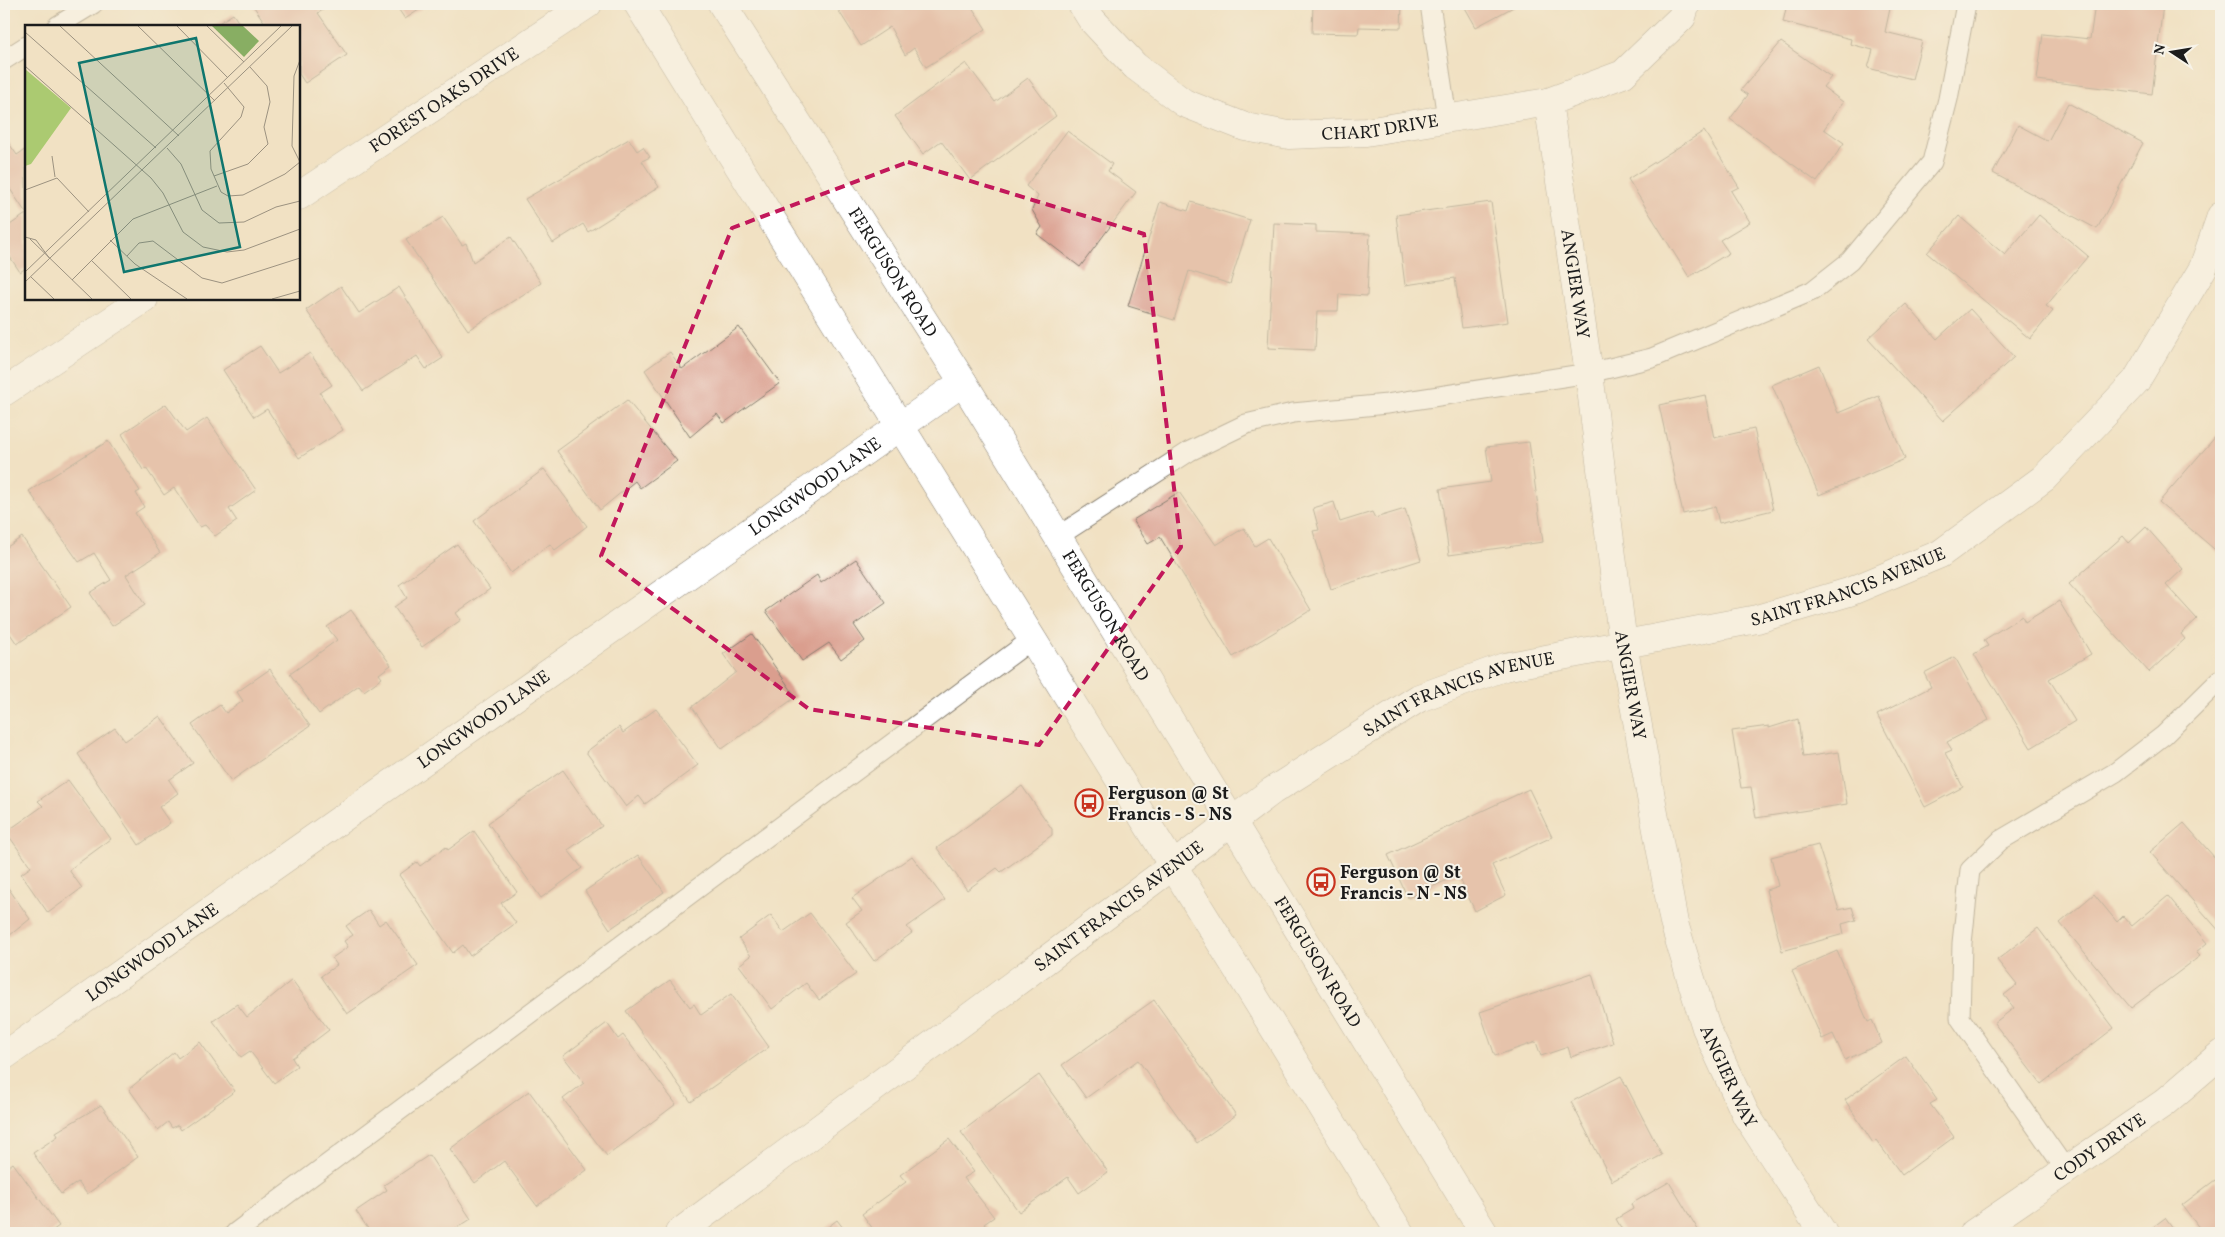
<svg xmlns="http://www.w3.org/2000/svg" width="2225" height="1237" font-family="Vollkorn,serif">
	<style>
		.building { fill: #da9e8e }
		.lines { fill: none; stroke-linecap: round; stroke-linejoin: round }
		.lane-casing { stroke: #867e70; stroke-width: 21 }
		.street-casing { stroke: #867e70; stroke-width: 29 }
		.secondary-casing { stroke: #867e70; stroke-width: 29 }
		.lane { stroke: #fff; stroke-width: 19 }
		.street { stroke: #fff; stroke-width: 28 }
		.secondary { stroke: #fff; stroke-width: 28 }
		.marked { fill: none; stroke: #c2185b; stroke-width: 4; stroke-dasharray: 10 6; stroke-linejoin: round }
		.labels { text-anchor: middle; stroke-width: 4; stroke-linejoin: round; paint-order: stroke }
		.street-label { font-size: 18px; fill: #1c1c1c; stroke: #f7f3e8 }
		.poi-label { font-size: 18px; font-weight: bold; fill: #1c1c1c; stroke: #f7f3e8; text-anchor: start }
		.inset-road { fill: none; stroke: #9c9280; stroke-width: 1 }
		.view { fill: #0f766e; fill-opacity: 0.15; stroke: #0f766e; stroke-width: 2.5 }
		.inset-edge { fill: none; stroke: #1c1c1c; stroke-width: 2.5 }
	</style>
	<rect width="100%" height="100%" fill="#f7f3e8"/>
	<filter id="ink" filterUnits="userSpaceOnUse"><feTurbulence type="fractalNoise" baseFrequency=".02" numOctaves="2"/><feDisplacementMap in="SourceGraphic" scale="10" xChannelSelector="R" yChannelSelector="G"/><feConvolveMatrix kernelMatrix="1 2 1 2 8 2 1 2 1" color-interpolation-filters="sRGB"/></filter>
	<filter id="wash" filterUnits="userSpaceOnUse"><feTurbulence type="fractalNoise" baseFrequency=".0096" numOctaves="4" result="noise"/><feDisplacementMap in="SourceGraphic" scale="20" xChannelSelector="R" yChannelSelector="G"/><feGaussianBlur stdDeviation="1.12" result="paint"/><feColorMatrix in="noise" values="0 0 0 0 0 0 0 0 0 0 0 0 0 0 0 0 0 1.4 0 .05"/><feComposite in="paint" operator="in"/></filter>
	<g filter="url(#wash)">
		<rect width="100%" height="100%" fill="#f1e1c3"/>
		<g id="blocks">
			<g class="building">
				<polygon points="252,4 332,4 318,13 347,55 305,83 299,74 299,26 267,26"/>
				<polygon points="395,4 428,4 405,19"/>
				<polygon points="838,4 951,4 953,8 960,4 970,4 986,29 926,67 914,48 905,55 890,27 861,46 835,5"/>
				<polygon points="1313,4 1402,4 1401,28 1359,27 1358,34 1312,33"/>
				<polygon points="1463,4 1519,4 1476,27"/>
				<polygon points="1787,4 1891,4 1885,32 1922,41 1912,79 1868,68 1873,50 1850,44 1851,39 1783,22"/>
				<polygon points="2095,4 2163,5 2152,94 2037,80 2043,34 2090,39"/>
				<polygon points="233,14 241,26 214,26"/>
				<polygon points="1781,42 1831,77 1823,87 1843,102 1824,129 1844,143 1817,182 1730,119 1748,95 1741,90"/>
				<polygon points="966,63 995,102 1028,78 1056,116 970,180 941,141 923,154 895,116"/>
				<polygon points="2068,103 2143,143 2097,229 1993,173 2018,125 2048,141"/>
				<polygon points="1067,131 1112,164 1108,171 1136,192 1080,267 1037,234 1042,227 1032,210 1038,196 1026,186"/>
				<polygon points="1704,131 1739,187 1731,191 1750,222 1720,240 1729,253 1689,277 1628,179"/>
				<polygon points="629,139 637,151 643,147 650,157 642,161 659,187 588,232 583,224 553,243 525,199"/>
				<polygon points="8,142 17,155 26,149 26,213 4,180 4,146"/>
				<polygon points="1160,202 1188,211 1191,202 1250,220 1230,284 1189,271 1174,320 1128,306"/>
				<polygon points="1491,202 1508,322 1462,328 1455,278 1405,285 1396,215"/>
				<polygon points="26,214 26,268 20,272 4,248 4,229"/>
				<polygon points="2039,215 2088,256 2046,306 2053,311 2030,339 1927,253 1959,216 2005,255"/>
				<polygon points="443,217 462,245 466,243 473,262 511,237 541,283 468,330 406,240"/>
				<polygon points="1274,223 1316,225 1316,232 1370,234 1367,296 1339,294 1338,311 1317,311 1315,350 1268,348"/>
				<polygon points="341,286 359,313 399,287 443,358 426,369 417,356 363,391 306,310"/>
				<polygon points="1906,304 1937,339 1970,309 2014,357 1943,421 1868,339"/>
				<polygon points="739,327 780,383 724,423 717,414 690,437 645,370 670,352 682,369"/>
				<polygon points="260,346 278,373 310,353 332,385 320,393 343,430 299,458 267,409 254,417 223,370"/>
				<polygon points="1819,365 1838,413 1879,396 1905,459 1819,495 1772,385"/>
				<polygon points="1705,395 1714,438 1754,429 1773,510 1719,523 1715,506 1683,514 1659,405"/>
				<polygon points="627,400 677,461 640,488 635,481 600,510 557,451"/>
				<polygon points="166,404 186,432 207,418 256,490 229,509 237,521 215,536 205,525 200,527 174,488 164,495 146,468 143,470 122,434"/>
				<polygon points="2217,435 2221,439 2221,555 2159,502"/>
				<polygon points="108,441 140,491 136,493 144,507 135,513 160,553 126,575 145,605 112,626 90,593 111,580 94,553 79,562 29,491"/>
				<polygon points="1529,442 1543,542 1449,555 1440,489 1491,482 1486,447"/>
				<polygon points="544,469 587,526 555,550 550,544 511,573 474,521"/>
				<polygon points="1179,492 1216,545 1244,528 1255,546 1268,538 1311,610 1233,657 1160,537 1148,544 1133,520"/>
				<polygon points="1334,502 1340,522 1372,512 1375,518 1405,509 1421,560 1331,589 1313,531 1319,530 1313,508"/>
				<polygon points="2146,527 2183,569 2166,585 2197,619 2181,634 2185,639 2149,672 2069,584 2123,536 2129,543"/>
				<polygon points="22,537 71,607 17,644 4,625 4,549"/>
				<polygon points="457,544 490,589 456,613 461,620 422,647 394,607 407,598 399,585"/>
				<polygon points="856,559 886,603 854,625 865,641 841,659 829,643 802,661 766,611 817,575 821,583"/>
				<polygon points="2059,601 2091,654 2049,679 2075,721 2031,748 1974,654 1988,646 1984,640 2022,616 2025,622"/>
				<polygon points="351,610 391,665 379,674 382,678 364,691 359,685 319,714 290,674 337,640 327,627"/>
				<polygon points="752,634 796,697 722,749 692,707 736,672 723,654"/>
				<polygon points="1955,657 1989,720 1947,742 1952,750 1945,753 1963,787 1925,807 1877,715 1931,687 1924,673"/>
				<polygon points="270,669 310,726 231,781 192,725 220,705 226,713 243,701 237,692"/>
				<polygon points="656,709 698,765 645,804 639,796 626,807 586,752 619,727 623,733"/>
				<polygon points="160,716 193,763 169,780 178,793 159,807 170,823 139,845 78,754 115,728 125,741"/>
				<polygon points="1798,719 1803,757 1839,752 1847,804 1756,818 1751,787 1741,788 1732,731 1769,726 1769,728"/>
				<polygon points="563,770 602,826 568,850 582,868 541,898 488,823"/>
				<polygon points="68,780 111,839 69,870 82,888 48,913 21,874 31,867 6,832 43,806 38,801"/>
				<polygon points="1022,786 1052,829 1052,835 1001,872 997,868 967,890 937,848"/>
				<polygon points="1529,789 1552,837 1492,865 1506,895 1475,911 1458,875 1408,898 1388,855"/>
				<polygon points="2184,823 2215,858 2221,853 2221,933 2150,852"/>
				<polygon points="474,831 517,892 501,903 516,923 470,956 463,945 453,953 399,875 417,862 420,866 446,847 448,850"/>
				<polygon points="1818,845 1839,910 1852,907 1856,920 1842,924 1844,934 1782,951 1766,890 1778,886 1771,857"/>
				<polygon points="638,855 664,892 610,929 585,891"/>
				<polygon points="912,856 945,900 907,927 912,933 874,961 846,922 862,911 852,898"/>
				<polygon points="4,882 30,919 4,940"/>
				<polygon points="2094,894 2117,922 2123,916 2132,926 2168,896 2207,943 2196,952 2200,956 2131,1008 2060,923"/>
				<polygon points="369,910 379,925 386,920 418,965 347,1014 321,976 337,965 332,958 348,947 344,941 353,935 346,926"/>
				<polygon points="810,913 856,974 819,1000 806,983 772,1009 739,965 751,956 739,939 771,915 783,932"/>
				<polygon points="2038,928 2114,1028 2041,1084 1994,1023 2014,1008 2004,995 2017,985 1997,960"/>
				<polygon points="1837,951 1868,1022 1872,1020 1882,1043 1845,1060 1833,1034 1822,1039 1792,971"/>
				<polygon points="1592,974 1613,1043 1571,1057 1568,1047 1541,1056 1536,1042 1495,1056 1480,1012"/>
				<polygon points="292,980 329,1030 292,1058 297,1066 274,1083 250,1051 241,1057 213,1021 237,1004 247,1017"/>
				<polygon points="670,980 690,1007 694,1004 701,1015 731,994 769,1047 691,1102 626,1011"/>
				<polygon points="1154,1000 1236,1115 1197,1143 1138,1060 1086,1098 1062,1065"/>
				<polygon points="607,1023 618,1039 623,1035 676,1104 607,1156 563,1099 584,1083 563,1056"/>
				<polygon points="200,1042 235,1091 181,1130 178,1125 172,1128 168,1122 158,1130 129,1089 174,1052 178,1058"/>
				<polygon points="1906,1056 1937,1100 1930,1104 1954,1137 1902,1175 1876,1140 1873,1143 1845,1100"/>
				<polygon points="1039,1075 1108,1172 1079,1193 1068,1177 1019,1212 961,1132"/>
				<polygon points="1621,1076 1662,1155 1612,1181 1571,1102"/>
				<polygon points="529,1091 587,1170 537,1206 504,1161 475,1183 450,1149"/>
				<polygon points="101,1105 138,1157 87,1194 78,1182 61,1194 33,1153 58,1136 56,1132"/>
				<polygon points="949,1139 974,1172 964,1178 994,1217 984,1224 991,1233 876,1233 862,1214 906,1182 900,1175"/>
				<polygon points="429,1155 471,1219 449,1233 371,1233 356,1211 387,1190 384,1185"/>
				<polygon points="13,1163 59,1226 49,1233 4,1233 4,1170"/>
				<polygon points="2215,1180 2221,1189 2221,1233 2203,1233 2182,1205"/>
				<polygon points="1669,1182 1700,1233 1624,1233 1616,1219 1633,1209 1631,1204"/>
				<polygon points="2165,1218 2176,1233 2145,1233"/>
				<polygon points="837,1220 847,1233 820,1233"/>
			</g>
		</g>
	</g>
	<g filter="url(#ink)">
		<use href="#blocks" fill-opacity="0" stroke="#867e70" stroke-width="1"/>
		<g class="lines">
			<g class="lane-casing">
				<g id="lane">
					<polyline points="1430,4 1447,118"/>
					<polyline points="57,26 93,4"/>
					<polyline points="4,60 26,46"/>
					<polyline points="1057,537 1190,451 1246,424 1293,413 1387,404 1589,373 1652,358 1812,291 1850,261 1932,162 1948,99 1966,4"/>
					<polyline points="2066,1170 1960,1018 1962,943 1970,870 2001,840 2116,772 2164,735 2221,679"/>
					<polyline points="235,1233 1031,640"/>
				</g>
			</g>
			<g class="street-casing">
				<g id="street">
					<path id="s1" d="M1082 4 1092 20 1135 66 1184 103 1245 127 1289 135 1366 132 1548 102 1623 74 1682 17 1686 4"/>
					<path id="s2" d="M1548 102 1589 373 1623 644 1674 923 1706 1028 1746 1115 1823 1233"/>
					<path id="s3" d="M299 196 588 4"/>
					<polyline points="4,392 144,299"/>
					<path id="s4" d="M4 1056 963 382"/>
					<path id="s5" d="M1974 1233 2164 1103 2221 1054"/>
				</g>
			</g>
			<g class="secondary-casing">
				<g id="secondary">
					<path d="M638 4C891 414 1148 822 1400 1233"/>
					<path id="s6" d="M722 4 963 382 1484 1233"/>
					<path id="s7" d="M679 1233 1174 865 1272 791 1419 698 1504 667 1757 619 1849 592 1940 554 2044 478 2136 381 2203 268 2221 216"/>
				</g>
			</g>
			<use href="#lane" class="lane"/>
			<use href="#street" class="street"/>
			<use href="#secondary" class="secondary"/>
		</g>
	</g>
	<path d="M0 0H2225V1237H0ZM908 162 1144 234 1181 547 1039 745 809 709 601 556 732 228Z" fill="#f1e1c3" fill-opacity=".55" fill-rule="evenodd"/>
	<path class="marked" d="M908 162 1144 234 1181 547 1039 745 809 709 601 556 732 228Z"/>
	<defs>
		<g id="bus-ring" transform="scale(1.4375)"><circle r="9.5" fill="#f7f3e8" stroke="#c8321e" stroke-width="1.5"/><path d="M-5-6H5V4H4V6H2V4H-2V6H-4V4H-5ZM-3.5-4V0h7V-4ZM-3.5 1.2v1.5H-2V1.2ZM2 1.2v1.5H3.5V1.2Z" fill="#c8321e"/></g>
	</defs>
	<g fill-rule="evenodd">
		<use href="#bus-ring" x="1089" y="803"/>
		<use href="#bus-ring" x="1321" y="882"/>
	</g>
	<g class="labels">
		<g class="street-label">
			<text dy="6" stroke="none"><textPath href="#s3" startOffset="174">FOREST OAKS DRIVE</textPath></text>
			<text dy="6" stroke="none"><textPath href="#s1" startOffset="345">CHART DRIVE</textPath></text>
			<text dy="6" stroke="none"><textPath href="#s6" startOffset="318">FERGUSON ROAD</textPath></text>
			<text dy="6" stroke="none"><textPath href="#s2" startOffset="184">ANGIER WAY</textPath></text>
			<text dy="6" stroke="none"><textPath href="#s4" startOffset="991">LONGWOOD LANE</textPath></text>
			<text dy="6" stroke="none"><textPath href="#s7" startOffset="1358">SAINT FRANCIS AVENUE</textPath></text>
			<text dy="6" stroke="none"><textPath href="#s6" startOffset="722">FERGUSON ROAD</textPath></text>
			<text dy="6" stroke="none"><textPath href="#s2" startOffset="589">ANGIER WAY</textPath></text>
			<text dy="6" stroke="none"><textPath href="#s7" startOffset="952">SAINT FRANCIS AVENUE</textPath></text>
			<text dy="6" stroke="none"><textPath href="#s4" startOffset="586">LONGWOOD LANE</textPath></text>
			<text dy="6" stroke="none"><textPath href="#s7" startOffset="548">SAINT FRANCIS AVENUE</textPath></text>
			<text dy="6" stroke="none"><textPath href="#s4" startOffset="181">LONGWOOD LANE</textPath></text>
			<text dy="6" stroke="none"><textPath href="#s6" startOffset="1128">FERGUSON ROAD</textPath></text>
			<text dy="6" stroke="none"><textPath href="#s2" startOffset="994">ANGIER WAY</textPath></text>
			<text dy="6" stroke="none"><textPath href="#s5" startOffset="152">CODY DRIVE</textPath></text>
		</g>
		<g class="poi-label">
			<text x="1108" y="799">Ferguson @ St<tspan x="1108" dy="21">Francis - S - NS</tspan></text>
			<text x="1340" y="878">Ferguson @ St<tspan x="1340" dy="21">Francis - N - NS</tspan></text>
		</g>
	</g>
	<g transform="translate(25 25)">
		<rect width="275" height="275" fill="#f1e1c3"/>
		<path d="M0 44 46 83 6 139 0 141Z" fill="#abca71"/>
		<path d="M187 1H218L234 16 219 32Z" fill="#88ae63"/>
		<path class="inset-road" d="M35 1 154 111M113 1 190 76M152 1 203 53M182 1 219 37M0 7 131 123M275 35 269 51 267 121 275 137M0 41 126 153 138 168 158 207 178 222 202 227 219 225 275 204M199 58 219 82 216 92 185 126 186 144 196 167 203 171 218 170 260 149 275 137M142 123 156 139 177 185 194 198 219 197 251 182 275 176M27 131 30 152M189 151 223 139 243 119 239 102 245 77 242 61 225 42M0 165 32 153 64 187M0 212 11 215 25 234M5 214 67 274M85 215 110 239 162 274M102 231 114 218 128 216 177 253 197 258 275 233M66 235 106 274M0 247 256 1M6 252 29 274M47 255 108 194 192 161M0 257 267 1M247 274 275 266"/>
		<path class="view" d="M171 13 215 222 99 247 54 38Z"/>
		<rect width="275" height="275" class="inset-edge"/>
	</g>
	<rect width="2225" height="1237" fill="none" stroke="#f7f3e8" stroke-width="20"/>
	<g transform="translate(2172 52) rotate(282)" stroke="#f7f3e8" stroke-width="4" paint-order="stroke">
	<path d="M0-4L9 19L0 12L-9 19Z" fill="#1c1c1c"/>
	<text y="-8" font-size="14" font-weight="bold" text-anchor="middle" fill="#1c1c1c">N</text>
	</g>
</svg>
